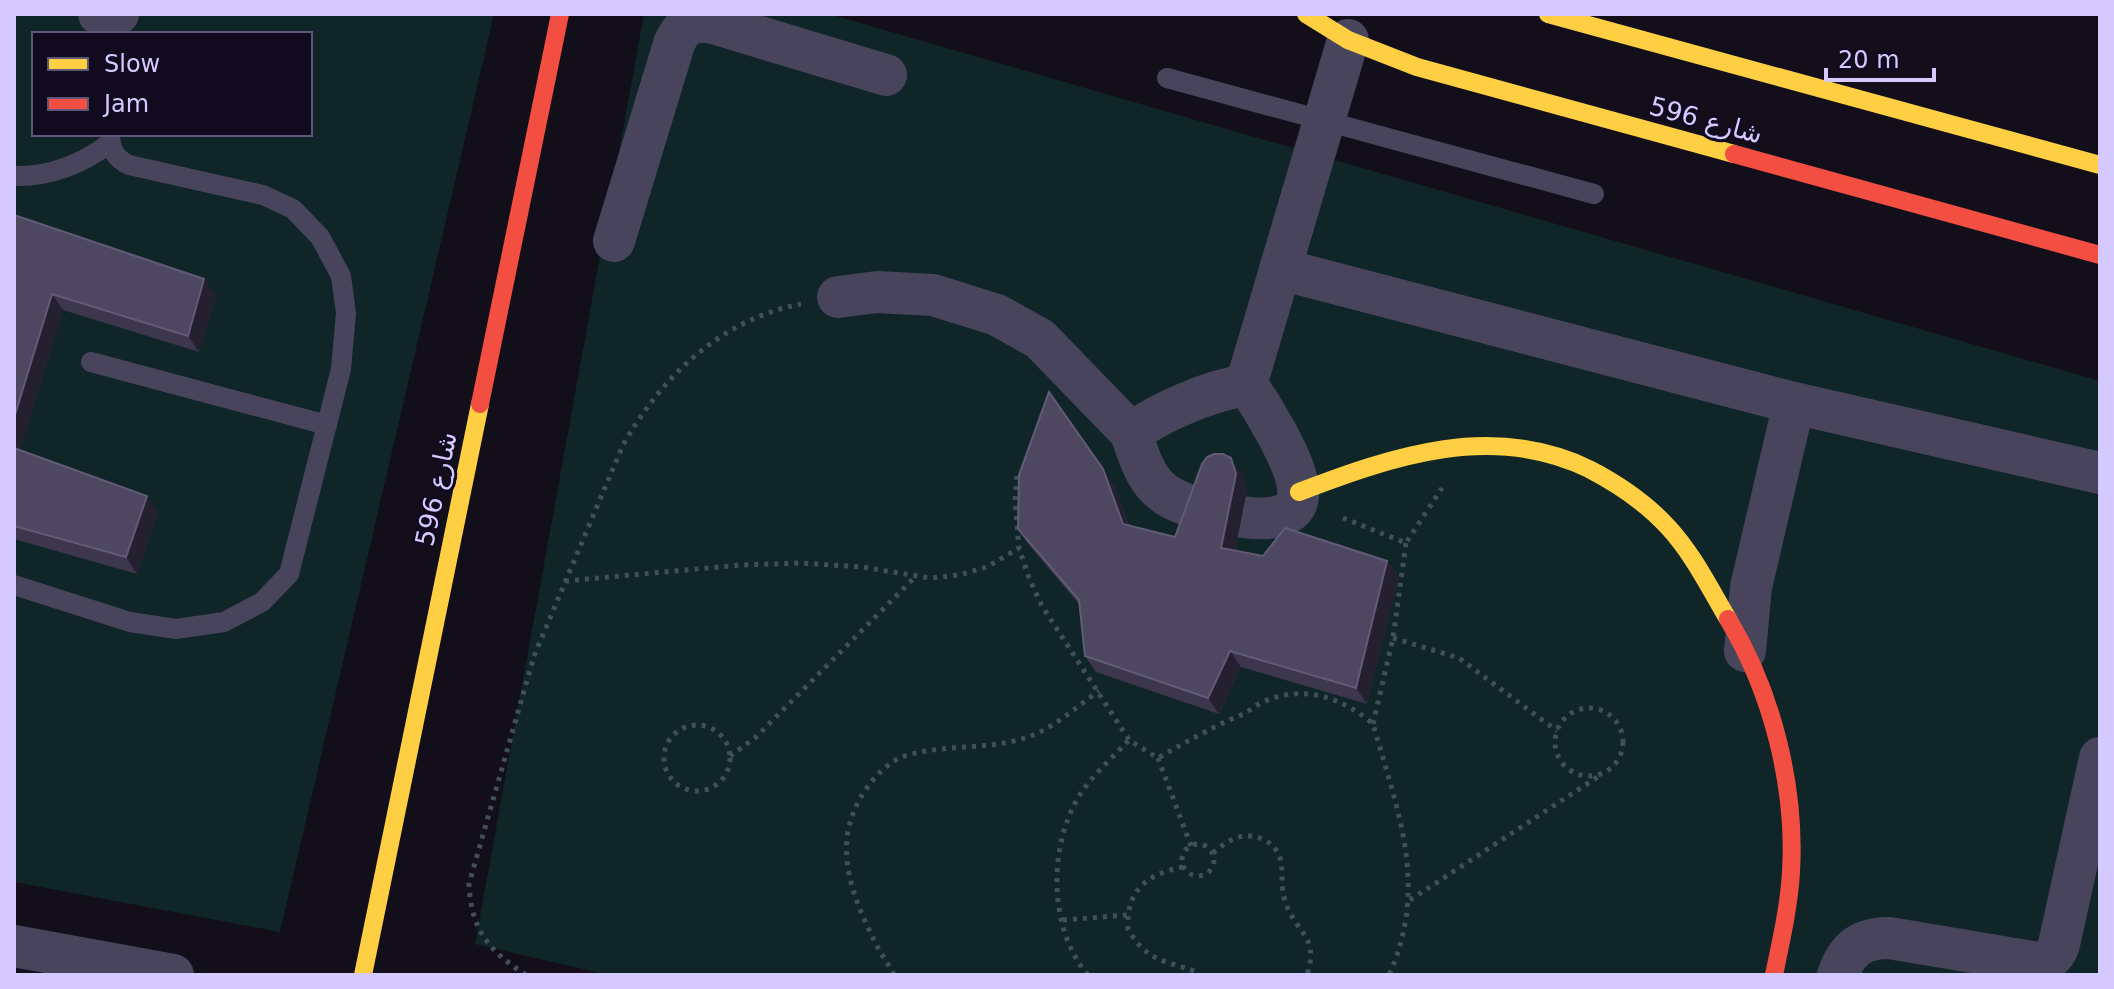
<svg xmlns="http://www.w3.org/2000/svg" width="2114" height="989" font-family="'DejaVu Sans','Noto Naskh Arabic',sans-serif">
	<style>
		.green { fill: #0f2527; fill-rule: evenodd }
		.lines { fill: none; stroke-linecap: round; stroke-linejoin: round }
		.path { stroke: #434e5c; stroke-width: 5; stroke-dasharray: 4 6; stroke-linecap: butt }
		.lane { stroke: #48445c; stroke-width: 20 }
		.street { stroke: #48445c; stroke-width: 42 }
		.slow { stroke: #ffcf43; stroke-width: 18 }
		.jam { stroke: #f24e42; stroke-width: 18 }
		.wall { fill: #3c374c }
		.shaded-wall { fill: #252030 }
		.building { fill: #4d475f; stroke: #625b78; stroke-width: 2 }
		.labels { text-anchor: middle; stroke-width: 6; stroke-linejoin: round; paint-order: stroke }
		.street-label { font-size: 26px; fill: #d5caff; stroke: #110b1f }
	</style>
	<rect width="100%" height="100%" fill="#130f1a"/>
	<g class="green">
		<path d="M14 14H494L280 932 14 882ZM34 34H310V134H34Z"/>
		<polygon points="644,14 829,14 2100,381 2100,975 609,975 475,944"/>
	</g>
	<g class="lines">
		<g class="path">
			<path d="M1017 476 1015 500 1019 548 1029 578 1042 606 1129 740 1158 758C1186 742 1212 727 1241 715 1249 712 1255 705 1263 702 1302 684 1342 697 1373 724 1398 812 1429 886 1389 975"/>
			<polyline points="1343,518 1406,543 1442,488"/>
			<polyline points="565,581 741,565 802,563 862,567 930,578 959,575 987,567 1019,548"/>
			<polyline points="1393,638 1459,658 1557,731"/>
			<circle cx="1589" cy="742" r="34"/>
			<polyline points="1373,724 1393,638 1406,543"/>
			<circle cx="697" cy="758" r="33"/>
			<polyline points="730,756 755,738 916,576"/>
			<polyline points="1158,758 1191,846"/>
			<circle cx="1198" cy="860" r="16"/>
			<path d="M1213 853C1219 848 1226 842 1233 839 1251 831 1274 839 1280 858 1284 871 1280 887 1285 901 1295 933 1320 935 1307 975"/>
			<path d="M1183 867C1147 874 1126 890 1128 929 1147 962 1164 960 1197 972L1199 975"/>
			<polyline points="1410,900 1599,776"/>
			<polyline points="1063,920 1127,915"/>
			<path d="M526 975C489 951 471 930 469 884L534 656 623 445C662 376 722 319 801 304"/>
			<path d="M894 975C889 964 881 955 876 944 850 892 830 841 866 789 876 775 891 759 908 755 947 744 991 750 1028 737 1054 728 1076 707 1099 691"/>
			<path d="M1088 975C1047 928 1048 840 1083 790 1096 772 1114 756 1129 740"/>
		</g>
		<g class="lane">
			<polyline points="1167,78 1594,194"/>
			<path d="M14 176C50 177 82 164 110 143"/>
			<polyline points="91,362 327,425"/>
			<path d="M14 585 130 622 176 629 224 622 262 602 289 574 341 369 346 313 341 276 320 237 293 209 263 195 129 165C116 159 110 149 110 134"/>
		</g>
		<g class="street">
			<polyline points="99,14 110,17 118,14"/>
			<path d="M614 241 674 44C682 25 693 19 713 23L886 75"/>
			<polyline points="1280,269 1794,403 2100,473"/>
			<polyline points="838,297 877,292 933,295 997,315 1040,339 1131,433"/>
			<polyline points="1246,385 1348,40"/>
			<path d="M1202 509C1153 497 1146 478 1131 433 1162 411 1209 391 1246 385 1259 400 1266 415 1276 432 1302 480 1320 527 1242 517"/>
			<polyline points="1745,651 1751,587 1794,403"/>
			<polyline points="14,946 173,975"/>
			<path d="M1838 975C1847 949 1861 938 1889 938L2038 963C2052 959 2057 954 2060 940L2100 758"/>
		</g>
		<g class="slow">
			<polyline points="1306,14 1348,40 1417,67 1734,154"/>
			<polyline points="1548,14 2100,165"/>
			<path d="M1299 492C1393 456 1492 422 1589 469 1618 484 1645 502 1668 527 1693 554 1709 587 1728 619"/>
			<polyline points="363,975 480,404"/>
		</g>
		<g class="jam">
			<polyline points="1734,154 2100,255"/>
			<polyline points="480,404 560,14"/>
			<path d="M1728 619C1772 692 1796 786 1791 872 1789 907 1781 941 1774 975"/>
		</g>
	</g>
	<g class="wall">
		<polygon points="14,215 216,295 199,352 63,310 20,450 158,512 137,574 14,539"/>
		<polygon points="1242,474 1247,490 1235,551 1263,556 1387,561 1399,577 1367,704 1241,667 1219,714 1096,672 1085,656 1079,604 1029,545 1018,529 1114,485 1129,525 1175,537"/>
	</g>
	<g class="shaded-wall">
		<polygon points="204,279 216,295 199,352 188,336"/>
		<polygon points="52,294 63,310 17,461 14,457 14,418"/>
		<polygon points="1060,408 1114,485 1134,540 1123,524"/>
		<polygon points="1231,458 1242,474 1247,490 1232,565 1221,548"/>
		<polygon points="147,496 158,512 137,574 126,557"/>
		<polygon points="1387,561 1399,577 1367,704 1356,688"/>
		<polygon points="1230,651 1241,667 1219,714 1208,698"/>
	</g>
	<g class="building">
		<polygon points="14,215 204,279 188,336 52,294 14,418"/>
		<polygon points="1049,392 1103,469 1123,524 1175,537 1202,464 1207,457 1214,454 1223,454 1231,458 1236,474 1221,548 1263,556 1285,528 1387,561 1356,688 1230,651 1208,698 1085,656 1079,600 1018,529 1019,475"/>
		<polygon points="14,448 147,496 126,557 14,526"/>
	</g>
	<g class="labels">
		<g class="street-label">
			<text transform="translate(1706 120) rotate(15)" y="9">شارع 596</text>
			<text transform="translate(436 489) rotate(-78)" y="9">شارع 596</text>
		</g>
	</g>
	<rect width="2114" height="989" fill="none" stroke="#d5caff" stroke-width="32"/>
	<rect x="32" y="32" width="280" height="104" fill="#110b1f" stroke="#5f5779" stroke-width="2"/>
	<rect x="48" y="58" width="40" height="12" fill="#ffcf43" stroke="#5f5779" stroke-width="2"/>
	<text x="104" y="72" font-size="24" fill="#d5caff">Slow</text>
	<rect x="48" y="98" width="40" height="12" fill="#f24e42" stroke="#5f5779" stroke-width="2"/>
	<text x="104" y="112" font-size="24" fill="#d5caff">Jam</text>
	<path d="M1826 68v12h108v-12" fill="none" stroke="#d5caff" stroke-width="4"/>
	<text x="1838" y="68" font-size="24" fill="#d5caff" stroke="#110b1f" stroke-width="6" paint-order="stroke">20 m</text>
</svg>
